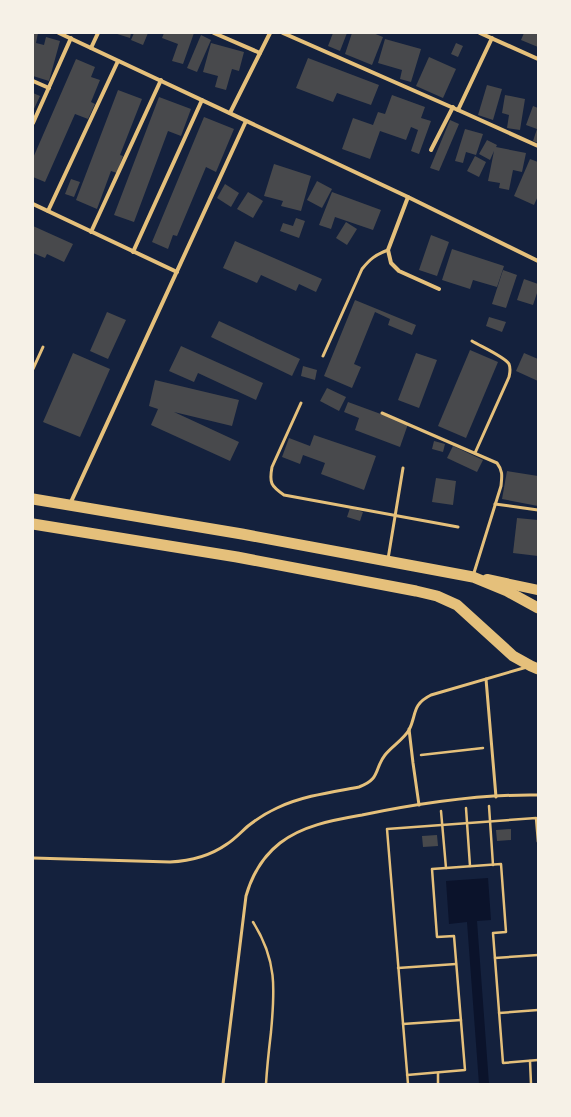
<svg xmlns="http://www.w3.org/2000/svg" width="571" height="1117" font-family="'Sofia Sans Condensed',sans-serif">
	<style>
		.water { fill: #0b132b }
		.building { fill: #48494c }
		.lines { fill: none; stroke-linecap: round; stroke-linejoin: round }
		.path { stroke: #e5c07b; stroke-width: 2.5 }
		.service { stroke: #e5c07b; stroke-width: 3 }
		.minor { stroke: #e5c07b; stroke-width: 4 }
		.primary { stroke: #e5c07b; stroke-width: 10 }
		.trunk { stroke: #e5c07b; stroke-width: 11 }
	</style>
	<rect width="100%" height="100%" fill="#14213d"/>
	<polygon class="water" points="488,878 491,920 477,921 489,1084 479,1084 467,922 449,924 446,881"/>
	<g class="building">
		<polygon points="33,33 38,33 36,43 44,45 46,37 60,41 49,81 33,76"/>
		<polygon points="114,33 131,33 130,38"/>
		<polygon points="134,33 148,33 143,45 131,40"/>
		<polygon points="164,33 194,33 183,64 172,61 178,44 162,38"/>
		<polygon points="333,33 347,33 340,51 328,46"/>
		<polygon points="352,33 373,33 383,37 372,65 345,54"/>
		<polygon points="524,33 538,33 538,47 521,40"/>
		<polygon points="201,35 211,40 197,72 187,68"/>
		<polygon points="385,39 421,49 411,82 400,79 402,70 378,63"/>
		<polygon points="211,43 244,52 239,71 232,69 226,90 215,87 218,76 203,72"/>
		<polygon points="456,43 463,46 458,57 451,54"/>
		<polygon points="429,57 456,69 443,98 416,86"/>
		<polygon points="308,58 379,85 371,105 337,93 333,102 296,88"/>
		<polygon points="76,59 95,67 91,77 100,80 91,102 95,104 88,119 75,114 45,182 33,177 33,158"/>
		<polygon points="487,85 502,89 493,120 478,115"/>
		<polygon points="118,90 142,99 120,155 123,156 117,173 111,171 97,209 76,200"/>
		<polygon points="33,93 40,96 33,111"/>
		<polygon points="392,95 425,107 421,118 431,121 419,154 411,151 418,130 411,127 406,140 380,131 370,159 342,149 353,118 373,125 378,112 385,114"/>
		<polygon points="505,95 525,99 520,130 507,128 509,115 502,113"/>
		<polygon points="159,97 191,109 181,136 168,131 134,222 114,215"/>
		<polygon points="533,106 538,108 538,143 533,141 537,129 526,125"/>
		<polygon points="204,117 234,129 216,172 206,167 177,236 173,235 168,249 152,242"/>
		<polygon points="450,120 459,124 439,171 430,168"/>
		<polygon points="465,129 483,134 476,155 466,152 463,163 455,161"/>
		<polygon points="487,140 497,145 496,147 526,153 522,172 513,170 509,190 499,188 500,183 488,181 494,151 490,160 479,154"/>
		<polygon points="475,156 486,162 479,177 467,171"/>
		<polygon points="530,159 538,162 538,196 534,205 514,196"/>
		<polygon points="274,164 311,176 301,211 281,206 283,201 264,196"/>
		<polygon points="71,179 80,182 74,197 65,194"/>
		<polygon points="317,181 332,189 322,208 307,200"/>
		<polygon points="225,184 239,193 231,207 217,198"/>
		<polygon points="248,192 263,201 253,218 237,209"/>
		<polygon points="332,192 381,210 373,230 335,217 331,229 319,225"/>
		<polygon points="296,218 305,221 299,238 280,231 283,223 293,226"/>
		<polygon points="346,222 357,229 347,245 336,238"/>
		<polygon points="33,226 73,244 64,262 47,254 45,258 33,253"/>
		<polygon points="431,235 449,242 437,276 419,270"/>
		<polygon points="235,241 322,279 316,292 299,284 296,291 261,275 257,283 223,268"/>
		<polygon points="452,249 504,266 497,287 473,280 470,289 442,280"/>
		<polygon points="503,270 517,275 506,308 492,304"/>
		<polygon points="524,279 538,284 538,290 533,305 517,300"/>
		<polygon points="355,300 416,325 412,335 388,325 390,319 375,312 354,364 361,367 352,388 324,376"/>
		<polygon points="107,312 126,320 108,359 90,351"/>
		<polygon points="489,317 506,322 502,332 486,326"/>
		<polygon points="219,321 300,359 292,376 211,337"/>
		<polygon points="181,346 263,383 256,400 198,373 194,382 169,371"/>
		<polygon points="470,350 498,362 466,438 438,426"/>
		<polygon points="73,353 110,369 80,437 43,422"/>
		<polygon points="416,353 437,360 419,408 398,400"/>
		<polygon points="524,353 538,359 538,381 516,371"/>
		<polygon points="303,366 317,370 315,380 301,376"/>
		<polygon points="155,380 239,400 232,426 174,412 239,442 230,461 151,425 158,409 149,406"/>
		<polygon points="327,388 346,397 339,411 320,401"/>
		<polygon points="348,402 408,424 400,447 355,430 359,418 344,412"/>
		<polygon points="314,435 376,456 364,490 321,474 325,463 303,455 300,464 282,457 289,438 310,446"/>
		<polygon points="434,441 445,444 443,452 432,449"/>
		<polygon points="453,446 483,460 477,472 447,458"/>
		<polygon points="507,471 538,476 538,506 502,499"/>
		<polygon points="436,478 456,481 453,505 432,502"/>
		<polygon points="350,508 363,512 360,521 347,517"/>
		<polygon points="517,518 538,520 538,556 513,553"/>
		<polygon points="511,829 511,840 497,841 496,830"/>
		<polygon points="437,835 438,846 423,847 422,836"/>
	</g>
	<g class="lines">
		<g class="path">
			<polyline points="421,755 483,748"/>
			<polyline points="489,806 493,865"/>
			<polyline points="466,808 470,866"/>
			<polyline points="441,811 446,868"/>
			<path d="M253 922C277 960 275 989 271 1032 269 1049 267 1067 266 1084"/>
			<polyline points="495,958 538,955"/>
			<polyline points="398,968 456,964"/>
			<polyline points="499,1013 538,1010"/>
			<polyline points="403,1024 461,1020"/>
			<polyline points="530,1061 531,1084"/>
			<polyline points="438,1073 438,1084"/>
			<polyline points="407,1075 465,1070 454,936 437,937 432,869 501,864 506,932 493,933 503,1063 538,1060"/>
			<polyline points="408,1084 387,829 536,818 538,842"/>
		</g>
		<g class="service">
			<path d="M472 341C480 346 505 357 509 364 511 369 510 372 509 377L475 453"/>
			<path d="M323 356 362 269C370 259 375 255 388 250"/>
			<polyline points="33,369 43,347"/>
			<path d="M301 403 272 467C269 483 271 486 284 495L458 527"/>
			<path d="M382 413 497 463C503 471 502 476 501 486L473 576"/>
			<polyline points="495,504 538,510"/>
			<polyline points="388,559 403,468"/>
			<polyline points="486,679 496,797"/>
			<polyline points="409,729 413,763 419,805"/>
			<path d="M33 858 170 862C191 861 210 856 227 844 235 839 241 832 248 826 257 819 266 813 277 808 302 796 332 792 359 787 381 779 374 769 385 755 392 746 403 740 409 730 417 715 411 705 431 695L527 667"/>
			<path d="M223 1084 246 896C252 875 262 857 280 843 303 825 334 820 362 815 420 803 479 794 538 795"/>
		</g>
		<g class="minor">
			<polyline points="59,33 408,197 538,261"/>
			<polyline points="214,33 260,53"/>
			<polyline points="283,33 458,110 538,146"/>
			<polyline points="480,33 538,59"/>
			<polyline points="91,48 98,33"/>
			<polyline points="33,81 49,88"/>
			<polyline points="458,110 492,38"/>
			<polyline points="230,113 270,33"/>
			<polyline points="33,123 71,38"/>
			<polyline points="431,150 453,107"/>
			<polyline points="408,197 388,250 391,263 399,271 439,289"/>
			<polyline points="33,204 177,272"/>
			<polyline points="48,211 118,61"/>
			<polyline points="91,232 161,80"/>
			<polyline points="133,252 202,100"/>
			<polyline points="70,504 246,121"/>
		</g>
		<polyline class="primary" points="487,579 538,590"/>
		<g class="trunk">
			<polyline points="33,499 242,534 473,577 507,591 538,608"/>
			<polyline points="33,524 237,557 416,591 437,596 457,605 513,656 531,666 538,669"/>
		</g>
	</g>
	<rect width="571" height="1117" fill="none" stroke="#f6f1e7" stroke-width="68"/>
</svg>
